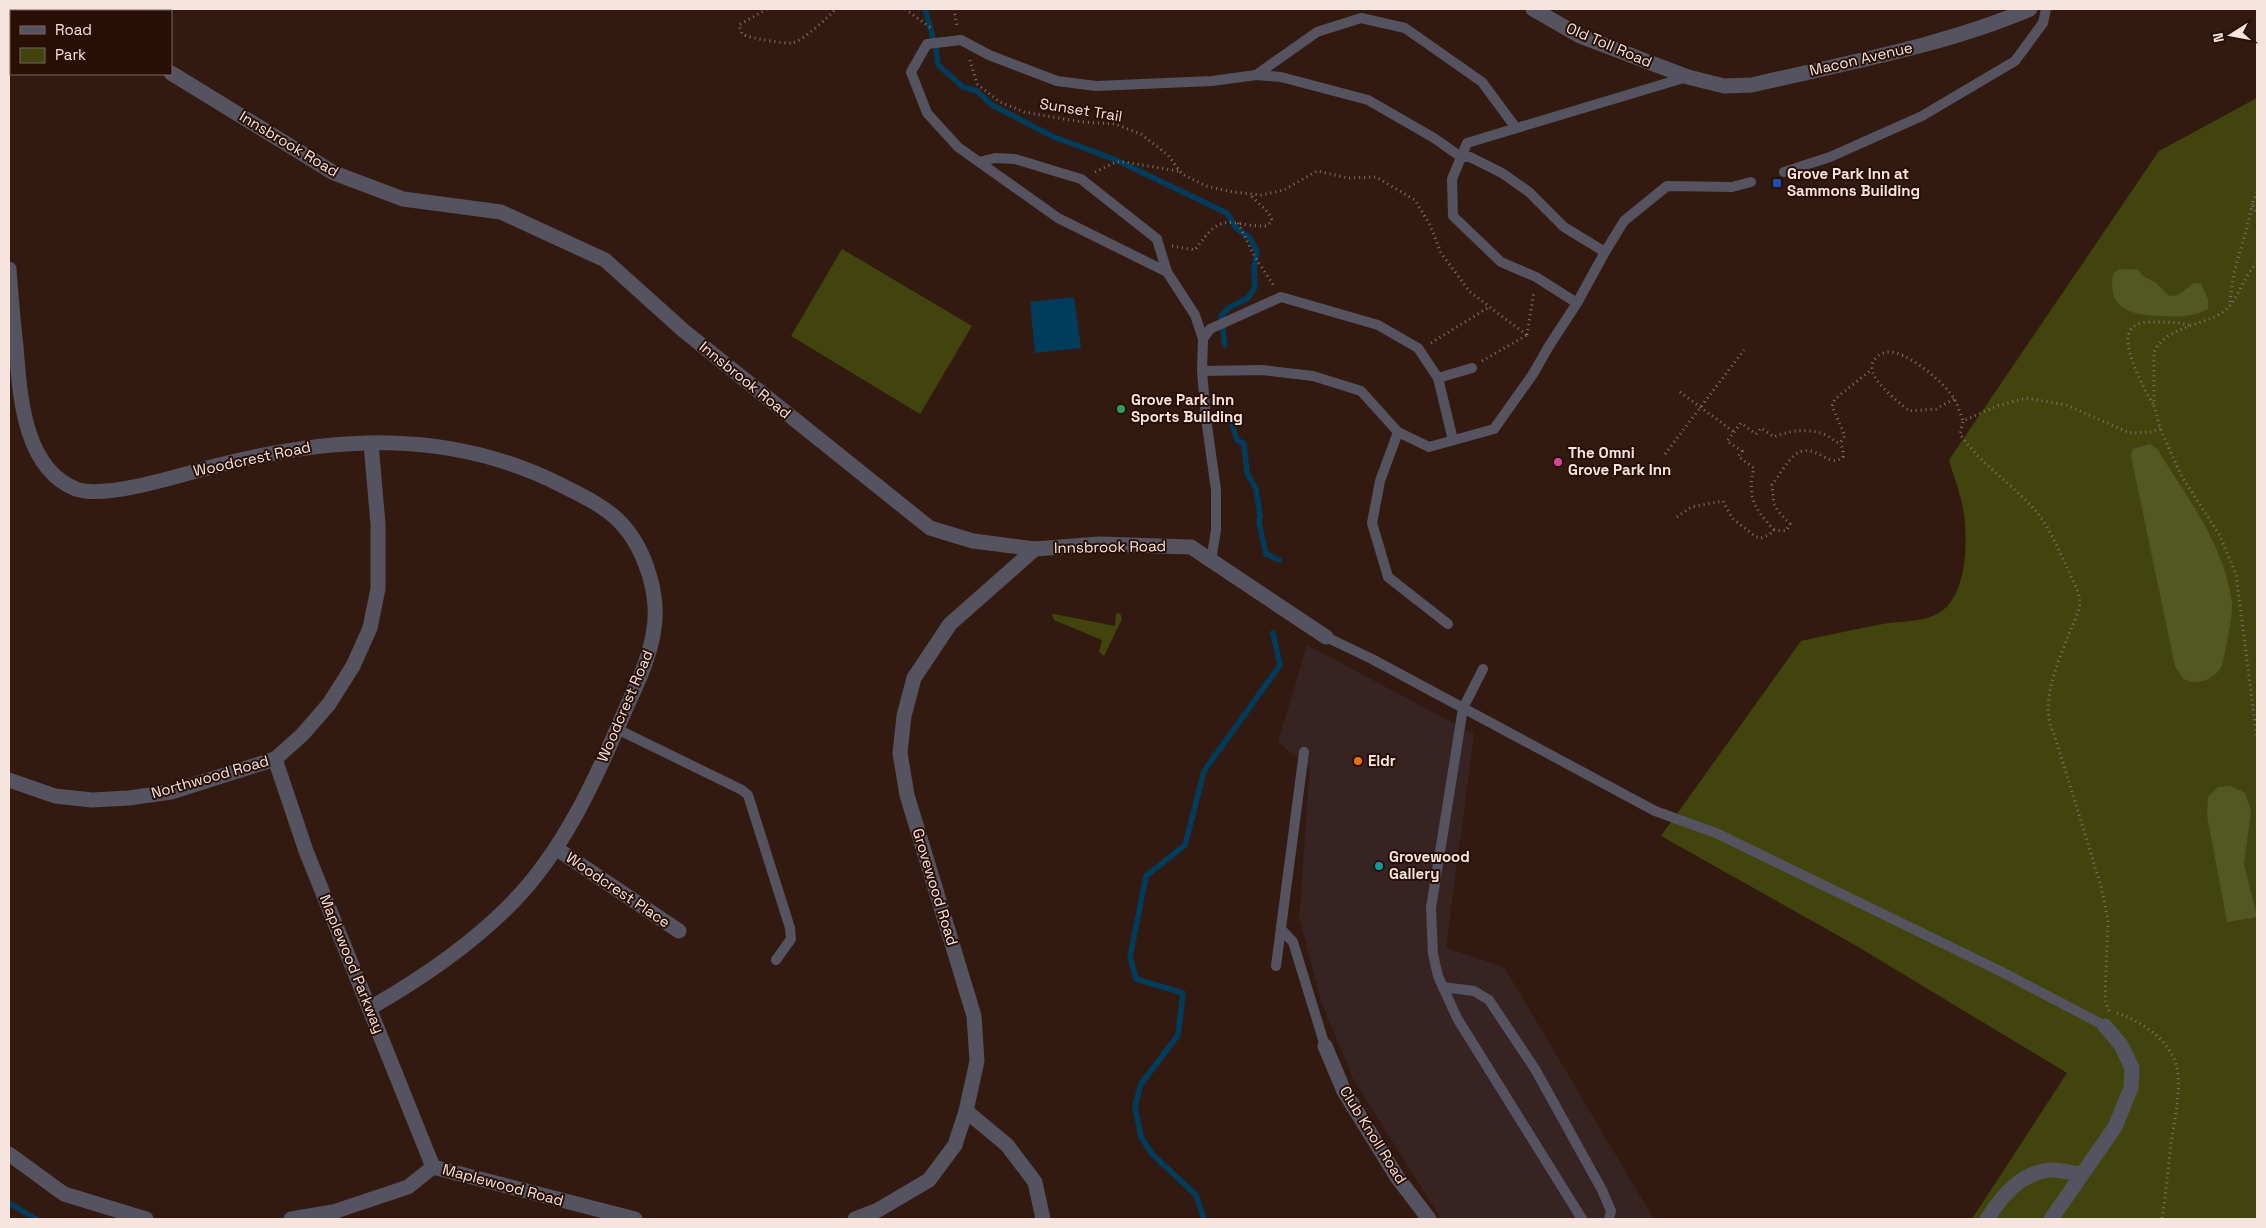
<svg xmlns="http://www.w3.org/2000/svg" width="2266" height="1228" font-family="'Space Grotesk',sans-serif">
	<style>
		.commercial { fill: #362322 }
		.green { fill: #41450d }
		.forest { fill: #535821 }
		.water { fill: #003d5d }
		.lines { fill: none; stroke-linecap: round; stroke-linejoin: round }
		.stream { stroke: #003d5d; stroke-width: 5.5 }
		.path { stroke: #877169; stroke-width: 3; stroke-dasharray: 1 4; stroke-linecap: butt }
		.service { stroke: #54535f; stroke-width: 10 }
		.minor { stroke: #54535f; stroke-width: 15 }
		.transit-dot { fill: #1a4fb4; stroke: #291007; stroke-width: 2 }
		.leisure-dot { fill: #2e9e5b; stroke: #291007; stroke-width: 2 }
		.hotel-dot { fill: #d1479c; stroke: #291007; stroke-width: 2 }
		.food-dot { fill: #e8710a; stroke: #291007; stroke-width: 2 }
		.culture-dot { fill: #0f9aa8; stroke: #291007; stroke-width: 2 }
		.labels { text-anchor: middle; stroke-width: 4; stroke-linejoin: round; paint-order: stroke }
		.street-label { font-size: 15px; fill: #f7e4de; stroke: #291007 }
		.poi-label { font-size: 15px; font-weight: bold; fill: #f7e4de; stroke: #291007; text-anchor: start }
	</style>
	<rect width="100%" height="100%" fill="#331a10"/>
	<polygon class="commercial" points="1307,645 1474,734 1446,948 1504,967 1654,1219 1441,1219 1353,1079 1321,1001 1299,917 1310,768 1278,742"/>
	<g class="green">
		<path d="M2257 98V1219H1972L2067 1073 1855 945 1661 836 1801 641C1828 635 1856 629 1883 624 1900 621 1920 622 1935 615 1967 601 1968 544 1964 515 1962 497 1954 478 1949 460L2159 151Z"/>
		<polygon points="842,249 972,326 920,414 791,336"/>
		<polygon points="1120,613 1122,619 1104,656 1099,652 1102,640 1054,620 1052,615 1054,614 1115,626 1116,614"/>
	</g>
	<g class="forest">
		<path d="M2126 269 2138 270 2143 276 2155 282 2169 296 2178 295 2194 283 2201 284 2208 299V309C2193 317 2179 317 2162 316 2133 315 2107 311 2113 274L2118 270Z"/>
		<path d="M2150 444 2158 450C2187 498 2226 547 2232 604 2233 613 2225 656 2222 665 2217 679 2192 689 2181 676 2179 673 2177 669 2175 666L2131 456 2133 449Z"/>
		<polygon points="2231,786 2245,793 2251,811 2244,864 2257,917 2227,922 2207,815 2208,797 2218,787"/>
	</g>
	<polygon class="water" points="1074,297 1081,348 1035,353 1030,302"/>
	<g class="lines">
		<g class="stream">
			<polyline points="925,9 936,49 938,65 963,87 977,91 992,105 1054,137 1116,160 1227,213 1236,228 1250,238 1257,252 1254,269 1255,287 1248,298 1230,307 1221,316 1225,345"/>
			<polyline points="1229,414 1237,440 1244,444 1247,473 1256,489 1260,516 1259,523 1266,554 1279,560"/>
			<polyline points="9,1203 36,1219"/>
			<polyline points="1204,1219 1196,1195 1152,1154 1141,1137 1135,1106 1141,1084 1178,1035 1183,993 1136,979 1130,957 1146,876 1185,845 1204,771 1280,665 1273,633"/>
		</g>
		<g class="path">
			<path d="M767 9 739 25 742 34C749 38 785 44 792 43 803 41 828 17 836 9"/>
			<polyline points="905,9 931,28"/>
			<polyline points="954,9 957,26"/>
			<polyline points="970,60 977,84 1000,102 1024,112 1082,122 1115,124 1141,134 1168,155 1182,174 1206,186 1233,192 1261,195 1284,190 1317,171 1348,178 1376,177 1415,200 1430,225 1441,253 1470,292 1527,335"/>
			<polyline points="1095,172 1116,162 1124,162 1178,171"/>
			<polyline points="2257,192 2252,204 2257,213"/>
			<polyline points="1238,223 1255,257 1274,286"/>
			<path d="M1172 246 1195 250C1224 209 1225 226 1266 226L1272 221C1269 209 1258 205 1251 195"/>
			<path d="M2257 263C2242 277 2238 304 2220 314 2199 326 2165 328 2154 352V405L2160 428 2182 477 2219 534 2236 574 2257 739"/>
			<polyline points="2230,302 2234,273 2249,220 2252,204"/>
			<polyline points="1527,335 1534,291"/>
			<polyline points="1431,343 1489,307"/>
			<polyline points="1482,361 1527,335"/>
			<polyline points="1680,392 1734,432"/>
			<path d="M1954 399 1936 409 1909 411C1898 401 1861 375 1875 359 1881 352 1888 351 1896 353 1914 358 1943 382 1953 397 1958 404 1960 413 1963 421"/>
			<path d="M2153 404C2145 390 2118 343 2132 328 2138 322 2147 322 2154 322 2167 322 2177 322 2189 325"/>
			<polyline points="1665,454 1744,350"/>
			<path d="M1677 517 1691 507 1723 501 1732 518 1756 537 1761 538 1769 535 1774 530 1786 531 1790 524 1778 511 1774 504 1772 485C1779 476 1787 461 1796 454 1816 441 1828 470 1843 457V449L1840 443"/>
			<path d="M1774 530C1754 508 1747 498 1754 468L1738 456 1742 451 1727 441 1741 423 1756 434 1761 428 1774 437C1790 430 1809 428 1826 435 1831 437 1834 442 1840 443L1845 436 1832 406 1835 399 1871 370"/>
			<path d="M2109 1011 2105 1000 2108 920 2101 886 2054 734C2038 702 2059 661 2071 629 2075 619 2082 608 2079 597 2077 586 2070 575 2066 565 2057 547 2048 524 2034 509 2009 481 1983 467 1960 434L1963 421 1997 406 2026 398 2066 405 2130 433 2152 432 2160 428"/>
			<path d="M2117 1013C2144 1022 2176 1044 2178 1075 2180 1097 2174 1122 2171 1143 2168 1169 2166 1194 2162 1219"/>
		</g>
		<g class="service">
			<polyline points="1256,75 1317,32 1361,18 1405,28 1482,82 1516,128"/>
			<polyline points="979,162 995,158 1015,159 1081,179 1157,239 1167,272 1195,315 1203,339 1202,371 1206,418 1216,490 1216,530 1211,561"/>
			<polyline points="1784,172 1830,157 1922,116 2015,61 2043,23 2046,9"/>
			<polyline points="1167,272 1058,218 958,147 927,113 911,72 927,44 961,40 989,55 1057,81 1096,86 1212,81 1256,75 1281,77 1368,100 1434,138 1461,157 1470,157 1502,173 1529,192 1564,227 1605,252"/>
			<polyline points="1577,303 1536,277 1501,262 1453,216 1452,179 1467,143 1687,77"/>
			<polyline points="1203,339 1210,329 1281,297 1378,325 1418,348 1438,378 1453,440"/>
			<polyline points="1202,371 1262,370 1313,376 1361,391 1398,432 1429,447 1494,429 1533,374 1549,346 1577,303 1605,252 1624,221 1667,186 1732,187 1751,182"/>
			<polyline points="1438,378 1472,368"/>
			<polyline points="1398,432 1380,481 1372,523 1388,577 1448,624"/>
			<polyline points="1326,637 1372,659 1655,811 1716,833 2002,972 2105,1026"/>
			<polyline points="1483,669 1463,708 1431,908 1433,954 1438,976 1457,1018 1582,1219"/>
			<polyline points="617,729 742,790 748,795 790,928 791,939 776,960"/>
			<polyline points="1281,929 1293,942 1325,1046"/>
			<polyline points="1276,966 1304,752"/>
			<polyline points="1443,987 1474,991 1489,1000 1535,1069 1602,1190 1611,1211 1609,1219"/>
		</g>
		<g class="minor">
			<polyline points="110,9 110,11"/>
			<path d="M1533 9 1580 36 1688 77 1724 86 1752 85C1845 63 1943 46 2030 9"/>
			<polyline points="171,73 334,173 403,199 501,212 605,260 684,331 930,528 973,541 1035,549 1099,544 1191,547 1326,637"/>
			<path d="M9 269C11 295 13 321 16 347 20 394 23 468 76 489 106 500 183 474 215 466 334 436 448 428 561 485 581 495 605 506 621 523 646 550 661 598 653 635 648 663 634 690 623 715 595 781 563 851 512 903 470 946 421 979 370 1008"/>
			<polyline points="275,759 306,851 433,1167"/>
			<polyline points="9,780 55,796 92,800 129,798 171,792 275,759 302,735 329,704 353,666 370,628 378,589 378,524 371,444"/>
			<polyline points="557,849 679,931"/>
			<polyline points="1325,1046 1344,1091 1397,1177 1429,1219"/>
			<polyline points="966,1111 1007,1145 1035,1182 1043,1219"/>
			<polyline points="9,1154 64,1194 146,1219"/>
			<polyline points="291,1219 333,1212 408,1187 433,1167 635,1219"/>
			<polyline points="855,1219 878,1210 929,1180 955,1145 966,1111 977,1061 974,1016 907,795 900,753 904,716 914,678 950,624 1035,549"/>
			<path d="M1987 1219C2002 1196 2020 1173 2050 1170 2059 1169 2071 1173 2081 1174"/>
			<polyline points="2051,1219 2115,1127 2131,1088 2132,1068 2121,1045 2105,1026"/>
		</g>
	</g>
	<rect class="transit-dot" x="1772" y="178" width="10" height="10" rx="2.5"/>
	<circle class="leisure-dot" cx="1121" cy="409" r="5"/>
	<circle class="hotel-dot" cx="1558" cy="462" r="5"/>
	<circle class="food-dot" cx="1358" cy="761" r="5"/>
	<circle class="culture-dot" cx="1379" cy="866" r="5"/>
	<g class="labels">
		<g class="street-label">
			<text transform="translate(1609 45) rotate(23)" y="5">Old Toll Road</text>
			<text transform="translate(1861 59) rotate(-13)" y="5">Macon Avenue</text>
			<text transform="translate(1081 110) rotate(9)" y="5">Sunset Trail</text>
			<text transform="translate(289 144) rotate(31)" y="5">Innsbrook Road</text>
			<text transform="translate(745 380) rotate(39)" y="5">Innsbrook Road</text>
			<text transform="translate(252 459) rotate(-12)" y="5">Woodcrest Road</text>
			<text transform="translate(1110 547) rotate(-1)" y="5">Innsbrook Road</text>
			<text transform="translate(625 706) rotate(-67)" y="5">Woodcrest Road</text>
			<text transform="translate(210 777) rotate(-16)" y="5">Northwood Road</text>
			<text transform="translate(935 887) rotate(73)" y="5">Grovewood Road</text>
			<text transform="translate(618 890) rotate(34)" y="5">Woodcrest Place</text>
			<text transform="translate(352 964) rotate(68)" y="5">Maplewood Parkway</text>
			<text transform="translate(1373 1135) rotate(58)" y="5">Club Knoll Road</text>
			<text transform="translate(503 1185) rotate(15)" y="5">Maplewood Road</text>
		</g>
		<g class="poi-label">
			<text x="1787" y="179">Grove Park Inn at<tspan x="1787" dy="17">Sammons Building</tspan></text>
			<text x="1131" y="405">Grove Park Inn<tspan x="1131" dy="17">Sports Building</tspan></text>
			<text x="1568" y="458">The Omni<tspan x="1568" dy="17">Grove Park Inn</tspan></text>
			<text x="1368" y="766">Eldr</text>
			<text x="1389" y="862">Grovewood<tspan x="1389" dy="17">Gallery</tspan></text>
		</g>
	</g>
	<rect width="2266" height="1228" fill="none" stroke="#f7e4de" stroke-width="20"/>
	<rect x="10" y="10" width="162" height="65" fill="#291007" stroke="#7b655d"/>
	<rect x="20" y="26" width="25" height="8" fill="#54535f" stroke="#7b655d"/>
	<text x="55" y="35" font-size="15" fill="#f7e4de">Road</text>
	<rect x="20" y="48" width="25" height="15" fill="#41450d" stroke="#7b655d"/>
	<text x="55" y="60" font-size="15" fill="#f7e4de">Park</text>
	<g transform="translate(2231 35) rotate(259)" stroke="#291007" stroke-width="4" paint-order="stroke">
	<path d="M0-4L9 19L0 12L-9 19Z" fill="#f7e4de"/>
	<text y="-8" font-size="14" font-weight="bold" text-anchor="middle" fill="#f7e4de">N</text>
	</g>
</svg>
